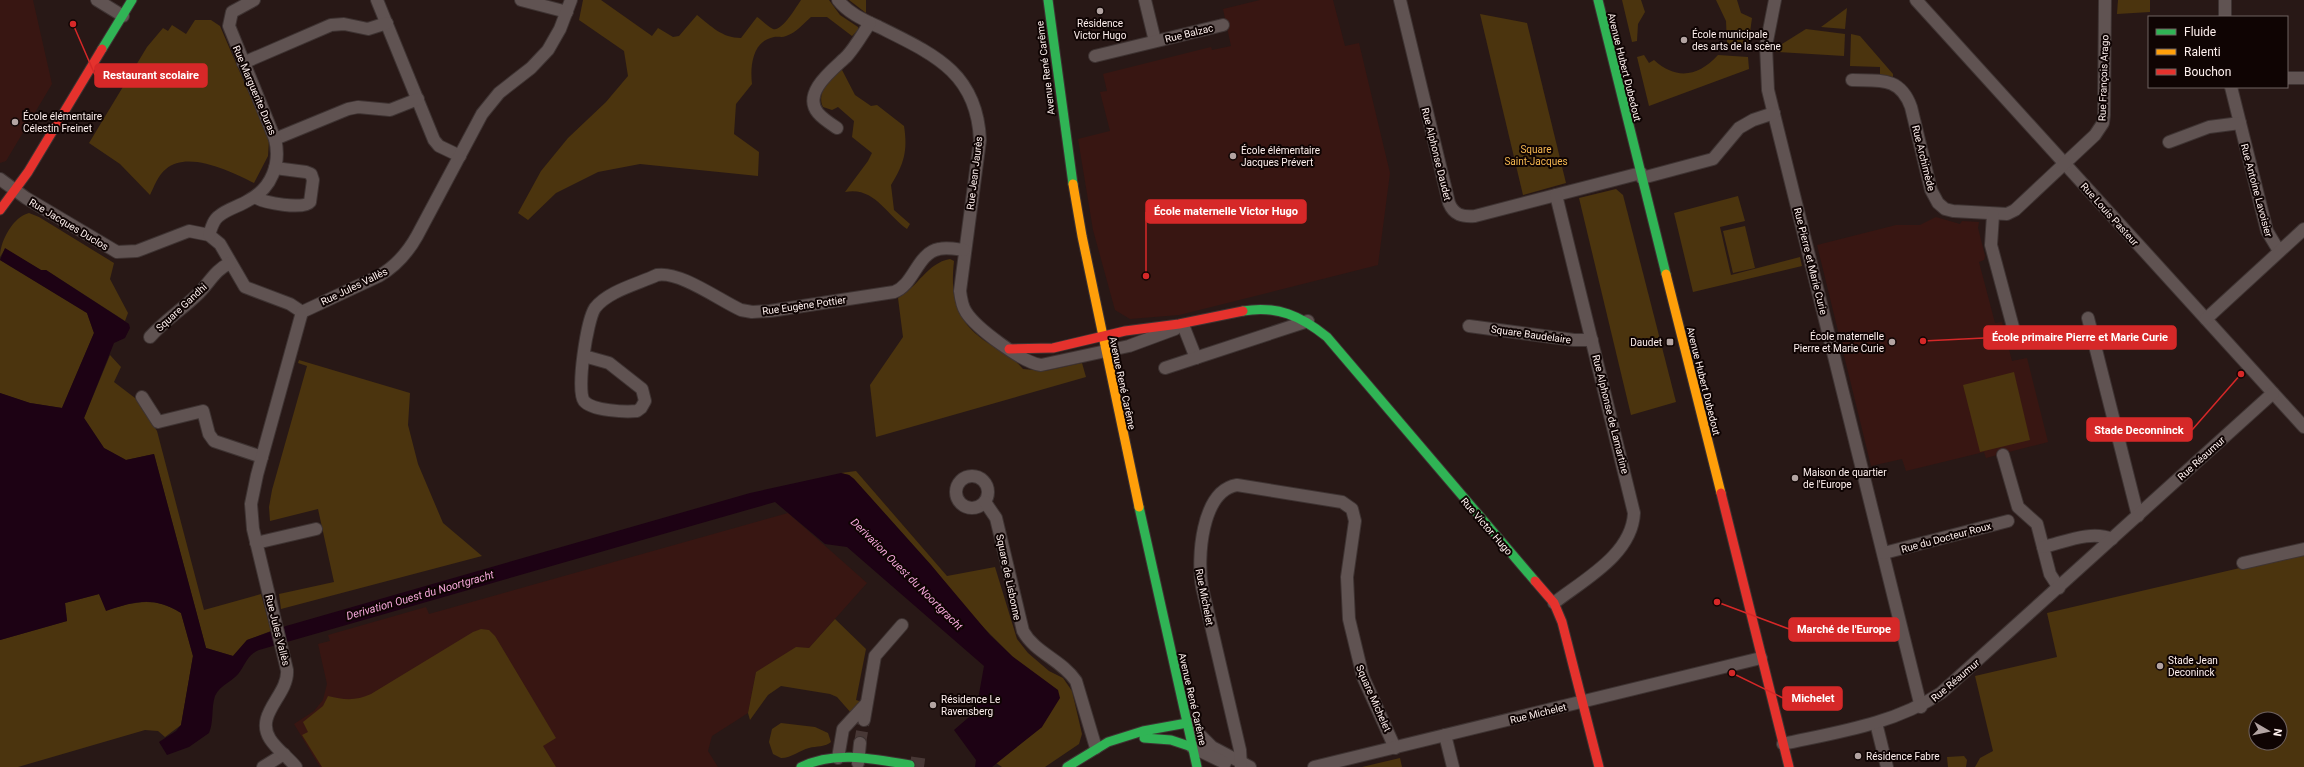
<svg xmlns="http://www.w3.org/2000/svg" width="2304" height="767" font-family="Roboto,sans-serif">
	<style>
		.built { fill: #381612 }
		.green { fill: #4b340e; fill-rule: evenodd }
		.water { fill: #1d0214 }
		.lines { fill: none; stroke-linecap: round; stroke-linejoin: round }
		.street-tunnel { stroke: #483836; stroke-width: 12; stroke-dasharray: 12 6; stroke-linecap: butt }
		.secondary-tunnel { stroke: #483836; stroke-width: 17; stroke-dasharray: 17 8; stroke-linecap: butt }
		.street-casing { stroke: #3e3332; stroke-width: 14 }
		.fast-casing { stroke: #3e3332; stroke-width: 11 }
		.slow-casing { stroke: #3e3332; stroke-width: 11 }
		.jam-casing { stroke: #3e3332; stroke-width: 11 }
		.street { stroke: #605352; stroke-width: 12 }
		.fast { stroke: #30b455; stroke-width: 9 }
		.slow { stroke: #ff9f0a; stroke-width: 9 }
		.jam { stroke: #e5322d; stroke-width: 9 }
		.poi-dot { fill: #b3a4a2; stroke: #0f0403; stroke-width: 1.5 }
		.labels { text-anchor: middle; stroke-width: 4; stroke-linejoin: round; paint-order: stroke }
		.poi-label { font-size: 10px; fill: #fef0ee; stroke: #0f0403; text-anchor: start }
		.street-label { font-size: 10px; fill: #fef0ee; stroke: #0f0403 }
		.park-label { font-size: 10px; fill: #f7b950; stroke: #0f0403 }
		.water-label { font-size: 11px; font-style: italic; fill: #f6a8db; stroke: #0f0403 }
		.leader { fill: none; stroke: #d62828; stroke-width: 1.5 }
		.callout-dot { fill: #d62828; stroke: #0f0403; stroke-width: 1.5 }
		.callout { fill: #d62828; stroke: #d62828; stroke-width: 1.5 }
		.callout-label { font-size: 11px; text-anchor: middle; font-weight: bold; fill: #fff }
	</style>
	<rect width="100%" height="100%" fill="#281816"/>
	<g class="built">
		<polygon points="0,0 33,0 52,84 6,161 0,163"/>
		<polygon points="1260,0 1333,0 1345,46 1359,43 1390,173 1378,265 1179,315 1130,319 1115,310 1093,230 1078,139 1110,131 1100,92 1107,91 1103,74 1211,47 1212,50 1231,46 1223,9"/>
		<polygon points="1936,217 1960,224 1962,221 1979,222 1978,228 1985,256 1984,260 1979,262 1995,323 2002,322 2012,361 2027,358 2048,442 1986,458 1984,452 1906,471 1902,459 1871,466 1817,245 1896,225 1920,225"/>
		<polygon points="788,513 867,583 809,648 756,672 748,713 712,736 708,751 718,767 320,767 294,724 314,711 323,700 327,684 318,644 330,641 328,635 426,607 429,614"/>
	</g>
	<g class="green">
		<path d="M583 0H601L652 36 658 28 673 37 679 36 697 15C711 26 722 38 741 38L757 17C762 20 768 27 773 29 782 32 796 7 801 0H829L840 15 858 27V30L852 36 827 17H811C803 24 796 33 786 36 782 38 778 36 774 37 752 41 750 67 752 84L736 104 734 134 759 152 758 176 640 164 598 172 556 193 528 220 518 213 541 171 568 138 606 102 628 76 624 51 579 20Z"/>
		<polygon points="849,0 866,0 866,13"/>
		<polygon points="1622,0 1641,0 1645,12 1638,24 1637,41 1632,42"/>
		<polygon points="1716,0 1737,0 1741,13 1752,18 1748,47 1730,47 1727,44 1726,21"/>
		<polygon points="2118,0 2150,0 2150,12 2117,14"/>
		<polygon points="1847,8 1845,29 1821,27"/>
		<polygon points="1480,14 1527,23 1566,183 1523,195"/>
		<path d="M195 20H211L220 26 269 140 268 156 254 183C232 172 188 150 166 169 158 175 154 187 150 195L120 164 89 143 147 47 163 28 168 31 172 25 186 34Z"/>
		<polygon points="1806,29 1845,34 1844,56 1776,52 1777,47"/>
		<polygon points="1851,34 1860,36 1893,74 1893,77 1880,77 1880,67 1850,66"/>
		<path d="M1644 55 1649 63 1654 60C1676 80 1698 77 1718 55L1748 57 1749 69 1649 106 1637 57Z"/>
		<path d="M841 68 855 95 871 106 877 105 904 126C908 151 904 164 891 185L894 210 910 224 907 229C887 215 874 186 845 192L868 161 872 153 852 137 854 121 838 107 832 110 823 107C816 92 831 77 841 68Z"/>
		<polygon points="1616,189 1623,195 1676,402 1631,415 1579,198"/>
		<polygon points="1738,196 1745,221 1720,227 1731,275 1800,257 1802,266 1693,292 1674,213"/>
		<path d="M29 213 39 217 114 263 110 279 128 313 125 321 46 270H41L5 249 0 257C0 241 13 217 29 213Z"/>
		<polygon points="1745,226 1755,268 1733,273 1723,231"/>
		<path d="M950 259 954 261C950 298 956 322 988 343 1001 351 1013 357 1023 369L1045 371 1082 363 1086 377 876 437 870 385 903 337 898 298C918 287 927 263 950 259Z"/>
		<polygon points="0,260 87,313 94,333 62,408 30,403 0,393"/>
		<polygon points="110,355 121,367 114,382 135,398 157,431 204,610 261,594 271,631 247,640 233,656 206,648 154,454 126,460 104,448 84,418"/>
		<polygon points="299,360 410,393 408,425 418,464 443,523 482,556 281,609 279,594 334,582 318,509 270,521 269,507 272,490 307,366 298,363"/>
		<polygon points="2014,372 2030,440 1980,452 1963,385"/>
		<polygon points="856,471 947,576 995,567 1017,639 1028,653 1049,671 1063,678 1072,691 1082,734 1079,744 1045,767 1002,767 996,763 1042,727 1012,656 972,616 931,565 854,479 849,475 841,473"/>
		<path d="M2304 553V767H1975L1980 758 1993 751 1975 676 2057 657 2047 613ZM2256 719H2280V743H2256Z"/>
		<path d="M99 594 107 610C136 602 153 596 181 613L193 656 181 725 165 737 158 731 145 730 18 767H0V640L67 621 65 603Z"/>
		<polygon points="835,619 866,649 856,700 862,702 852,714 837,697 830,694 781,686 768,695 750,720 748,713 756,672 796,647 809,648"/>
		<path d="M481 629 489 630 495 636 556 738 543 746 556 767H322L302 735 308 732 303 722 323 706 328 696C344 700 356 701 371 694L473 632Z"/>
		<path d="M781 723 815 727 828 733 831 742C826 747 816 746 809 748 800 750 792 758 781 758L773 754 769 742 772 729Z"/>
		<polygon points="1964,756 1967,760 1966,767 1948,767 1947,757"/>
		<polygon points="1400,758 1402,767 1362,767"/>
	</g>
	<path class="water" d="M5 248 41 270H46L129 324 130 328 125 338 114 343 84 418 104 448 126 460 154 454 206 648 233 656 247 640 286 626 750 493 841 473 849 475 854 479 931 565 990 635 1012 656 1058 690 1060 698 1042 727 992 767H975L976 760 954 730 976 711 984 666 847 547 825 544 775 502 259 650C248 655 247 661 241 670 235 681 220 684 215 696 211 708 214 722 209 733L189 747 167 755 159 742 176 731 181 725 193 656 181 613C153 596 136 601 106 611L99 594 65 603 67 621 0 640V393L30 403 62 408 94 333 87 313 0 260Z"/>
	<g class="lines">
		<polyline class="street-tunnel" points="860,743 864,720"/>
		<polyline class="secondary-tunnel" points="910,765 924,767"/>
		<g class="street-casing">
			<g id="street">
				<polyline points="97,0 123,16"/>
				<polyline points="377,0 434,140 439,146 460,156"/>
				<polyline points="521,0 567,12"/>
				<path d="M838 0C848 13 864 20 879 27 933 54 977 72 980 140L960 291C961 299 962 306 966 312 976 328 1023 363 1041 365L1129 346 1175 329"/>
				<polyline points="1145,0 1155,41"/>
				<path d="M1400 0 1449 203C1454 215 1462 217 1475 216L1641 173"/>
				<polyline points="1775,0 1766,46 1768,90 1921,707"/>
				<polyline points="1916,0 2304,427"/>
				<polyline points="2225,17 2225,0"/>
				<polyline points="1095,56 1223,25"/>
				<polyline points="243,63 331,25 344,24 368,29 387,23"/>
				<polyline points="2287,78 2304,78"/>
				<path d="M1852 80C1879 81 1900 76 1911 107L1931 190 1938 203 1945 209 1953 211 2007 214 2015 210 2095 135 2103 123 2104 115 2105 0"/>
				<polyline points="2231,87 2267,231 2279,251"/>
				<path d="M837 128C831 124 823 119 818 113 801 92 835 68 847 56 856 46 863 33 870 23"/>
				<polyline points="275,139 348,109 358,107 390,110 418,99"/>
				<polyline points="2169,142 2209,127 2240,123"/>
				<polyline points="1642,178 1713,159 1739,128 1753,120 1774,113"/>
				<polyline points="0,179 26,198 117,252 137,251 189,231 209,235 220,244 245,287 290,304 302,312"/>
				<path d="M255 197C263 203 304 210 310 202L313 180 311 174 306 172 275 168"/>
				<polyline points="1993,215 1991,245 2017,342"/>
				<path d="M209 235C211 229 213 220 219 216 227 209 240 206 249 200 272 188 281 163 275 139L229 26 232 12 254 0"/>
				<path d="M302 312 379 276C396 266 407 254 417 236L482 114 499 93 531 68 548 50 560 29 571 0"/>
				<polyline points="2088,318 2138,516"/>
				<polyline points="2206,319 2304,229"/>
				<polyline points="1183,325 1196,358"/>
				<polyline points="1469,326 1574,340 1592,340"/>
				<path d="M150 337C165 320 183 309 199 293 210 282 215 270 230 263"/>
				<path d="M584 356 609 363 642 389 645 401 641 408 637 411C626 412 592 411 584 401 576 390 587 320 595 308 608 291 638 284 657 275 680 271 719 300 741 310L752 312 770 311 894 292C914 285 917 253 939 249 947 247 956 249 964 250"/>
				<polyline points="1165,368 1308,321"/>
				<polyline points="142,397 158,422 203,411 209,434 214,441 262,457"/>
				<polyline points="2003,455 2018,507 2037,524 2050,574 2059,588"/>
				<circle cx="972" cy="492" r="16"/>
				<path d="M985 502 996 518 1023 631C1035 653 1062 660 1076 681L1096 748"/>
				<polyline points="256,543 316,529"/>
				<path d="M2043 547C2065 542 2091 530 2112 539"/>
				<polyline points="1884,553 2008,521"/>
				<polyline points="2243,563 2304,549"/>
				<path d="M1554 603C1583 580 1632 555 1634 513L1556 195"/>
				<polyline points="864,720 875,656 902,625"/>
				<polyline points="1188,723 1212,747 1250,767"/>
				<polyline points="1876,723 1887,767"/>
				<polyline points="1445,735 1453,767"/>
				<path d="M1783 744C1838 732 1894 724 1941 693L2273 393"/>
				<polyline points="1192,747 1225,763"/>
				<polyline points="838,758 843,729 866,704"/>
				<polyline points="858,763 860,743"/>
				<polyline points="263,767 284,754"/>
				<path d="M296 767C288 757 277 750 270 739 254 714 289 695 287 670L253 529 251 504 257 475 302 312"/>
				<path d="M1241 767 1240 750 1202 587C1197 559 1201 491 1237 485L1342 502 1352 509 1355 521 1347 577 1349 619 1363 677 1395 748"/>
				<polyline points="1314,767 1761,658"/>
			</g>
		</g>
		<g class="fast-casing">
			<g id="fast">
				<polyline points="1048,0 1073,184"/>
				<polyline points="1598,0 1666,274"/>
				<polyline points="102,49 132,0"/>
				<path d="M1243 311C1277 305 1301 316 1327 337L1535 581"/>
				<polyline points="1139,507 1197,767"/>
				<polyline points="1144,738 1171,740 1192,747"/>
				<path d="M801 767C836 750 874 759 910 765"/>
				<polyline points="1067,767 1108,742 1143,731 1187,723"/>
			</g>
		</g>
		<g class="slow-casing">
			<g id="slow">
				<polyline points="1073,184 1082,236 1139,507"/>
				<polyline points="1666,274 1721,493"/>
			</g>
		</g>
		<g class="jam-casing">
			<g id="jam">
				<polyline points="0,210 28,172 102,49"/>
				<polyline points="1009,349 1053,348 1125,331 1179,324 1243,311"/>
				<polyline points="1721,493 1789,767"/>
				<polyline points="1535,581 1554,603 1562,622 1599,767"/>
			</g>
		</g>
		<use href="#street" class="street"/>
		<use href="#fast" class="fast"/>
		<use href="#slow" class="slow"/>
		<use href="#jam" class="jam"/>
	</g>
	<g class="poi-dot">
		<circle cx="1100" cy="11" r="4"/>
		<circle cx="1684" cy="40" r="4"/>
		<circle cx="15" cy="122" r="4"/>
		<circle cx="1233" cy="156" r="4"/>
		<rect x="1666" y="338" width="8" height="8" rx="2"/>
		<circle cx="1892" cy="342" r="4"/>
		<circle cx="1795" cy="478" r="4"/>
		<circle cx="2160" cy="666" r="4"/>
		<circle cx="933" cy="705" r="4"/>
		<circle cx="1858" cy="756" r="4"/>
	</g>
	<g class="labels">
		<g class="poi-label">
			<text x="1100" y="27" text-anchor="middle">Résidence<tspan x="1100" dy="12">Victor Hugo</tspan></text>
			<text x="1692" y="38">École municipale<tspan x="1692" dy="12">des arts de la scène</tspan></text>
			<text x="23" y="120">École élémentaire<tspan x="23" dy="12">Célestin Freinet</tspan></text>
			<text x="1241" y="154">École élémentaire<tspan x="1241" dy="12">Jacques Prévert</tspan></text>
			<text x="1884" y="340" text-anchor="end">École maternelle<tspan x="1884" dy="12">Pierre et Marie Curie</tspan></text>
			<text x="1662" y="346" text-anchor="end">Daudet</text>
			<text x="1803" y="476">Maison de quartier<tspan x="1803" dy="12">de l'Europe</tspan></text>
			<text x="2168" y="664">Stade Jean<tspan x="2168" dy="12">Deconinck</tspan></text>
			<text x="941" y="703">Résidence Le<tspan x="941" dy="12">Ravensberg</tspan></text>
			<text x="1866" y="760">Résidence Fabre</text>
		</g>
		<g class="street-label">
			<text transform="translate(1189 33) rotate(-14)" y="4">Rue Balzac</text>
			<text transform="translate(1625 67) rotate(76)" y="4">Avenue Hubert Dubedout</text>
			<text transform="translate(1045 68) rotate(-97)" y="4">Avenue René Carême</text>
			<text transform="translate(2103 78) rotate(-88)" y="4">Rue François Arago</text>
			<text transform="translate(255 90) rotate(67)" y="4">Rue Marguerite Duras</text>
			<text transform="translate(1437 154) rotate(76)" y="4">Rue Alphonse Daudet</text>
			<text transform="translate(1924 158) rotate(76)" y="4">Rue Archimède</text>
			<text transform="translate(974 173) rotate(-83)" y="4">Rue Jean Jaurès</text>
			<text transform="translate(2257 190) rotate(75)" y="4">Rue Antoine Lavoisier</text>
			<text transform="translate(2110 214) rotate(48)" y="4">Rue Louis Pasteur</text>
			<text transform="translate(69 224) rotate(31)" y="4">Rue Jacques Duclos</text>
			<text transform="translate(1811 261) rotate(76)" y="4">Rue Pierre et Marie Curie</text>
			<text transform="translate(354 286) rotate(-26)" y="4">Rue Jules Vallès</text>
			<text transform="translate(804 305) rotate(-8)" y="4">Rue Eugène Pottier</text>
			<text transform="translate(181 307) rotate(-43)" y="4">Square Gandhi</text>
			<text transform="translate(1531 334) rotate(8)" y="4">Square Baudelaire</text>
			<text transform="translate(1704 381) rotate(76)" y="4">Avenue Hubert Dubedout</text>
			<text transform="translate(1123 383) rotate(78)" y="4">Avenue René Carême</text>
			<text transform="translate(1611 414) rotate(76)" y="4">Rue Alphonse de Lamartine</text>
			<text transform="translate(2201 458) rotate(-42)" y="4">Rue Réaumur</text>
			<text transform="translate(1487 526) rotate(49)" y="4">Rue Victor Hugo</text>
			<text transform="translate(1946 537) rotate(-15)" y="4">Rue du Docteur Roux</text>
			<text transform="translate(1009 577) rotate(78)" y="4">Square de Lisbonne</text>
			<text transform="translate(1205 597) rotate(79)" y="4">Rue Michelet</text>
			<text transform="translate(278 630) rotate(76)" y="4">Rue Jules Vallès</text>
			<text transform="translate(1955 680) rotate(-40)" y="4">Rue Réaumur</text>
			<text transform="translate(1374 698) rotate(66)" y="4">Square Michelet</text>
			<text transform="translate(1193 699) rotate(77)" y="4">Avenue René Carême</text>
			<text transform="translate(1538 713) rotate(-14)" y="4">Rue Michelet</text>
		</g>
		<g class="park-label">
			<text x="1536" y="153">Square<tspan x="1536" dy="12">Saint-Jacques</tspan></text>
		</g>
		<g class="water-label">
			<text transform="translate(907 574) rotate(45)" y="4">Derivation Ouest du Noortgracht</text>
			<text transform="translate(420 595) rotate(-16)" y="4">Derivation Ouest du Noortgracht</text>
		</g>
	</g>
	<path class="leader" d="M73 24L95 75M1146 276L1146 212M1923 341L1984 338M2241 374L2192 430M1717 602L1789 629M1732 673L1783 698"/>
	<g class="callout-dot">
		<circle cx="73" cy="24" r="4"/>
		<circle cx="1146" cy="276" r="4"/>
		<circle cx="1923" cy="341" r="4"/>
		<circle cx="2241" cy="374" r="4"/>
		<circle cx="1717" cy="602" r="4"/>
		<circle cx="1732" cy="673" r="4"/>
	</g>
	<g class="callout">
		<rect x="95" y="64" width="112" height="23" rx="4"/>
		<rect x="1146" y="200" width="160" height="23" rx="4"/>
		<rect x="1984" y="326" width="192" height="23" rx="4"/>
		<rect x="2087" y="418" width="105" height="23" rx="4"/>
		<rect x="1789" y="618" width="110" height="23" rx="4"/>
		<rect x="1783" y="687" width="59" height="23" rx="4"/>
	</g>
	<g class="callout-label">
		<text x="151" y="79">Restaurant scolaire</text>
		<text x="1226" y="215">École maternelle Victor Hugo</text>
		<text x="2080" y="341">École primaire Pierre et Marie Curie</text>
		<text x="2139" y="434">Stade Deconninck</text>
		<text x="1844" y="633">Marché de l'Europe</text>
		<text x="1813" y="702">Michelet</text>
	</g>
	<rect x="2148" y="16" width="140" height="72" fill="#0f0403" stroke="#6f6261"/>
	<rect x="2156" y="29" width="20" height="6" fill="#30b455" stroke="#6f6261"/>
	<text x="2184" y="36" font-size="12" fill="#fef0ee">Fluide</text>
	<rect x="2156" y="49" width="20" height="6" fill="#ff9f0a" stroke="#6f6261"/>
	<text x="2184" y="56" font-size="12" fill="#fef0ee">Ralenti</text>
	<rect x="2156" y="69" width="20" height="6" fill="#e5322d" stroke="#6f6261"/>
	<text x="2184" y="76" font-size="12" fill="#fef0ee">Bouchon</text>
	<g transform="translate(2268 731) rotate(99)"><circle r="19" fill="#0f0403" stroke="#6f6261"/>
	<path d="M0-3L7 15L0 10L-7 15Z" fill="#b3a4a2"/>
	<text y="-6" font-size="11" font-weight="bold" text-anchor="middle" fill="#fef0ee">N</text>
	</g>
</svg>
